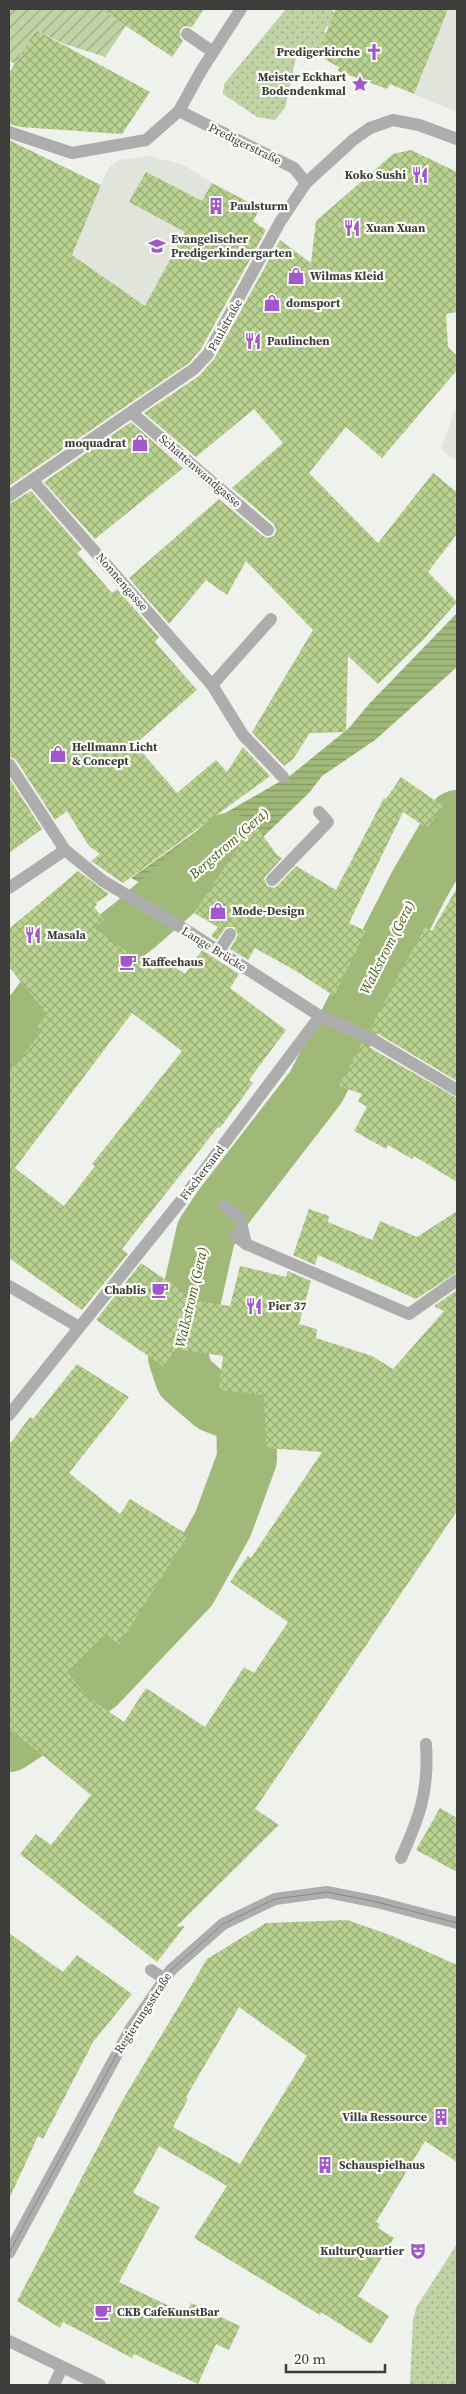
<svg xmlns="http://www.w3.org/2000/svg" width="466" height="2394" font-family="'Source Serif 4',serif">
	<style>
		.built { fill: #e0e4da }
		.grass { fill: url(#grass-dots) }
		.garden { fill: url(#garden-furrows) }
		.water { fill: url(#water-rules) }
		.pier { fill: #eff1ed }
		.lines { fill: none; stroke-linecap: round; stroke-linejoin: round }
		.river { stroke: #a0b978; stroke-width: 60 }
		.building { fill: url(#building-cross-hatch); fill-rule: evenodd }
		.lane { stroke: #aeadae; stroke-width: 12 }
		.street { stroke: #aeadae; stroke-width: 12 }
		.tram { stroke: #868784; stroke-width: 1 }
		.labels { text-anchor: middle; stroke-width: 4.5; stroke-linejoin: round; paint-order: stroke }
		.poi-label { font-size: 12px; font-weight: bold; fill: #3d3d3c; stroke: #fdfefa; text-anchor: start }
		.street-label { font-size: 12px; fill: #3d3d3c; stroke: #fdfefa }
		.water-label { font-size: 14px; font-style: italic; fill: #445a13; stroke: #fdfefa }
	</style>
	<defs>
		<pattern id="grass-dots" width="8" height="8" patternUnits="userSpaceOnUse" patternTransform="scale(1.25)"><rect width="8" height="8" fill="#c0d3a4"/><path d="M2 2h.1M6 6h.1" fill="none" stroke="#9dac87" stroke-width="1.8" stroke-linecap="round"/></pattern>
		<pattern id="garden-furrows" width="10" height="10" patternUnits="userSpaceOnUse" patternTransform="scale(1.25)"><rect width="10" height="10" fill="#c0d3a4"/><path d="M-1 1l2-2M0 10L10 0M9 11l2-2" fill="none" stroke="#9dac87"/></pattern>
		<pattern id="water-rules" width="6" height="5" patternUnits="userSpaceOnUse" patternTransform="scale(1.25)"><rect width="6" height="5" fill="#a0b978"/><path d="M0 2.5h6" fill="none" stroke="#849864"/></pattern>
		<pattern id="building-cross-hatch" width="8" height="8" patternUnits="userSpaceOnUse" patternTransform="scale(1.25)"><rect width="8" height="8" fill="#b9d290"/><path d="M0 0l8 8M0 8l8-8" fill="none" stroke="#98ac77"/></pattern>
	</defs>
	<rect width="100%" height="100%" fill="#eff1ed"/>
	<g class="built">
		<polygon points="448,9 457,9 457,112 414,94"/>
		<polygon points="149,156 184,165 212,183 202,201 187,346 104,277 70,254 109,167 119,160"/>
		<polygon points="457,405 457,461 441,449"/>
	</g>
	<g class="grass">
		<polygon points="286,9 333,9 332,11 336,13 330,27 327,26 324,32 328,34 322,49 319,49 316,55 297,52 285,108 275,120 257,117 223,94 224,84"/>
		<polygon points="457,2244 457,2385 410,2385 413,2319 417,2306"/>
	</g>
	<polygon class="garden" points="9,9 102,9 126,26 105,57 62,43 36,30 15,64 9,61"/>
	<polygon class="water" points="457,613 457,667 375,740 322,776 309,793 264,836 225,867 194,913 131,878 208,823 291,775 349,728 369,704"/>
	<polygon class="pier" points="131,878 194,913 193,916 129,880"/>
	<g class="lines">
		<g class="river">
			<polyline points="9,1047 52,990 135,925 228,843"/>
			<polyline points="9,1742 96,1684 188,1587 223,1524 247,1459 246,1415 214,1403 185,1378 178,1357 206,1233 224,1206 316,1087 419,885 457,820"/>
		</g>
	</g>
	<g class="building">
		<polygon points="101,9 204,9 192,27 184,26 180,30 180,37 183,41 172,57"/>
		<polygon points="336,9 448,9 414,94 390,84 387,89 338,71 339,67 317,55"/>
		<polygon points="36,30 150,92 122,134 20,127 9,124 9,73"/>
		<polygon points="9,140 101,185 72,255 145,306 185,232 129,202 146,172 202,201 212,183 260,208 253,221 266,230 201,349 189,363 9,486"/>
		<polygon points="411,150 457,172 457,312 446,314 448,347 457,356 457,370 382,458 346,427 309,473 378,543 433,473 457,492 457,534 428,572 457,602 423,640 378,684 348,656 346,732 310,733 293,759 284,766 252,732 313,630 246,561 227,595 206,580 169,624 129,578 219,499 263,536 267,538 274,536 276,531 274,524 232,488 283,443 254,409 196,457 144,413 199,376 214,359 280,240 311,263 316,221 393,154"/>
		<polygon points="131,422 183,468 95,539 44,482"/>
		<polygon points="31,491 82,549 77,553 112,593 117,589 159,637 155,642 197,690 135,744 177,793 216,760 227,772 243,747 270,776 123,883 91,861 100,854 89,846 67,811 55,820 16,760 9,756 9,504"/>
		<polygon points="401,777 443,806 427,828 403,812 349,923 366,931 334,996 296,971 255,948 248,960 230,949 238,935 234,927 226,927 217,940 211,936 218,927 194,913 254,823 277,855 282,858 264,878 267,886 274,888 277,886 296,866 336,890 384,798 386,799"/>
		<polygon points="9,778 42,829 9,853"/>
		<path d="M78 871 109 894 96 903 97 905 94 907 104 920 94 928 153 970 162 958 185 974 202 950 239 974 230 988 286 1030 249 1080 253 1083 220 1128 218 1127 122 1249 128 1254 82 1310 9 1258V1073L42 1031 37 1027 47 1014 9 967V929ZM132 1013 182 1051 92 1164 95 1166 64 1206 15 1168Z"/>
		<polygon points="457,888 457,1081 370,1029 425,927 432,931"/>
		<polygon points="362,1043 457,1098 457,1182 414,1156 412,1159 388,1145 386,1149 354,1131 367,1107 358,1101 362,1094 339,1086"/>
		<polygon points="309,1209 329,1216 328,1222 372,1240 380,1221 417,1237 457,1211 457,1272 416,1299 318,1255 315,1265 293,1255"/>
		<polygon points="141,1263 197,1301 230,1306 240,1266 286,1277 288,1271 311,1281 299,1324 317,1329 316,1338 372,1356 393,1369 444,1311 434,1306 457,1290 457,1511 255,1809 279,1825 176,1927 185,1926 157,1962 20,1854 36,1834 51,1845 91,1795 9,1728 9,1445 30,1417 33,1419 77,1364 129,1397 69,1473 120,1514 130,1499 188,1535 119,1645 106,1633 68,1673 89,1698 124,1722 146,1688 205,1727 244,1667 254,1673 288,1622 230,1582 248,1556 251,1558 322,1452 266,1448 264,1395 219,1390 223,1356 176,1349 163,1366 96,1320"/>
		<polygon points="440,1808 457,1818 457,1872 416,1850"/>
		<path d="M347 1920 390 1935 457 1965V2162L425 2141 376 2222 380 2224 378 2228 394 2238 358 2296 389 2316 371 2344 321 2312 320 2315 194 2238 227 2186 159 2146 133 2193 160 2207 119 2282 186 2314 191 2303 240 2326 229 2350 216 2344 198 2384 134 2354 132 2358 63 2322 60 2328 17 2301 122 2101 207 1959 266 1923ZM239 2007 307 2056 240 2164 173 2127 188 2099 186 2097Z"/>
		<polygon points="9,1933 63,1972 77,1955 132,1994 93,2042 43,2139 38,2136 9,2199"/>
	</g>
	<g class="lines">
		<g class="lane">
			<polyline points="187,34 213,52"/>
			<polyline points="132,413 268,530"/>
			<polyline points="212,685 271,619"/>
			<polyline points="272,880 328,822 319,812"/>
			<polyline points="219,951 230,934"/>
			<polyline points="224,1206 240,1218 246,1244"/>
			<path d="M401 1858C420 1816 429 1791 426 1744"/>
			<polyline points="151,1970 165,1979"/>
			<polyline points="54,2385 62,2368"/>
		</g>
		<g class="street">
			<polyline points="179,111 294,168 306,183"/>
			<polyline points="9,132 72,153 146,140 179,111 201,71 241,9"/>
			<polyline points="32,480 212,685 243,735 283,777"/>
			<polyline points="9,496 194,369 208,354 280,222 306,183 353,140 370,128 393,120 419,125 457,139"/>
			<polyline points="9,764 65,850 103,881 194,935 320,1016 370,1038 457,1090"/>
			<polyline points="9,888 65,850"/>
			<polyline points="236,1236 246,1244 409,1314 457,1280"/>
			<polyline points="9,1286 79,1327"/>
			<polyline points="9,1415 184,1197 320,1016"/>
			<polyline points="9,2253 130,2030 171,1970 223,1924 275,1899 327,1892 377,1902 457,1923"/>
			<polyline points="9,2341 100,2385"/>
		</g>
		<polyline class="tram" points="9,2253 130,2030 171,1970 223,1924 275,1899 327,1892 377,1902 457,1923"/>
	</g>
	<defs>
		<g id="church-bare" transform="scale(1.35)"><path d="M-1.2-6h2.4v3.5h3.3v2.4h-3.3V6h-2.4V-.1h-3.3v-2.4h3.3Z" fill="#a158cc" stroke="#fdfefa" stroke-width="2.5" paint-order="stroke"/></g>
		<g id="sight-bare" transform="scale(1.35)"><path d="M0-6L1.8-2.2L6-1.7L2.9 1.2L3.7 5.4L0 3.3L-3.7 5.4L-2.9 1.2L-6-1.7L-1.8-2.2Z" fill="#a158cc" stroke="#fdfefa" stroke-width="2.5" paint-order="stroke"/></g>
		<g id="restaurant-bare" transform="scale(1.35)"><path d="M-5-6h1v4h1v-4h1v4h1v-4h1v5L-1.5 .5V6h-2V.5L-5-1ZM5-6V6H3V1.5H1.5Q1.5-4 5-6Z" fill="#a158cc" stroke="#fdfefa" stroke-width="2.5" paint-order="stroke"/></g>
		<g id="building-bare" transform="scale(1.35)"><path d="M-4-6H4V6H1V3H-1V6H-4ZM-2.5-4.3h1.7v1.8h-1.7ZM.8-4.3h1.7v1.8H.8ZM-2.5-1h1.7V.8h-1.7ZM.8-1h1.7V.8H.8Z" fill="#a158cc" stroke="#fdfefa" stroke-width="2.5" paint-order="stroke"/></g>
		<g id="school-bare" transform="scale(1.35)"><path d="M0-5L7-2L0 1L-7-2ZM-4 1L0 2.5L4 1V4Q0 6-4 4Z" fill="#a158cc" stroke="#fdfefa" stroke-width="2.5" paint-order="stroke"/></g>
		<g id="shop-bare" transform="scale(1.35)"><path d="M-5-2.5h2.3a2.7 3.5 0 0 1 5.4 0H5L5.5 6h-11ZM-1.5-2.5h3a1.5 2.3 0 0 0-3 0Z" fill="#a158cc" stroke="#fdfefa" stroke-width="2.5" paint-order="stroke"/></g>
		<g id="cafe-bare" transform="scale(1.35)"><path d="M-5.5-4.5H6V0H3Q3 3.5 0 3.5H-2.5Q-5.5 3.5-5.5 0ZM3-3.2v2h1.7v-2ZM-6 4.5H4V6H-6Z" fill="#a158cc" stroke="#fdfefa" stroke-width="2.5" paint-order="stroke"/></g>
		<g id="theatre-bare" transform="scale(1.35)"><path d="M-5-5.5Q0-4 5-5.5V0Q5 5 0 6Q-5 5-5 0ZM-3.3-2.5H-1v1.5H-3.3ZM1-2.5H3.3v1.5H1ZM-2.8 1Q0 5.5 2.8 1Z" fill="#a158cc" stroke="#fdfefa" stroke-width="2.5" paint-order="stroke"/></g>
	</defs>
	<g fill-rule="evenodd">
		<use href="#church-bare" x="374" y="52"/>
		<use href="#sight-bare" x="360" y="84"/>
		<use href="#restaurant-bare" x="420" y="175"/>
		<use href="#building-bare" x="216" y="206"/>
		<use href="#restaurant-bare" x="352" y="228"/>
		<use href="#school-bare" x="157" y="246"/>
		<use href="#shop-bare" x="296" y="276"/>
		<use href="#shop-bare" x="272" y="303"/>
		<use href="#restaurant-bare" x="253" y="341"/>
		<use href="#shop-bare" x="140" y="443"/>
		<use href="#shop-bare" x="58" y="754"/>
		<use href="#shop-bare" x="218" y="911"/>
		<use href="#restaurant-bare" x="33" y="935"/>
		<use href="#cafe-bare" x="128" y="962"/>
		<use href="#cafe-bare" x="160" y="1290"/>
		<use href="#restaurant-bare" x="254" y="1306"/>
		<use href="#building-bare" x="441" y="2117"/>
		<use href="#building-bare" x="325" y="2165"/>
		<use href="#theatre-bare" x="418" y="2251"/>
		<use href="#cafe-bare" x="103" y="2312"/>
	</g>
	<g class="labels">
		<g class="poi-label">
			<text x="360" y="56" text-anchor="end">Predigerkirche</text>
			<text x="346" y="81" text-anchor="end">Meister Eckhart<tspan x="346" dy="14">Bodendenkmal</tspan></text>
			<text x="406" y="179" text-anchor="end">Koko Sushi</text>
			<text x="230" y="210">Paulsturm</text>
			<text x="366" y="232">Xuan Xuan</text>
			<text x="171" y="243">Evangelischer<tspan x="171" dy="14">Predigerkindergarten</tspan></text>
			<text x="310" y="280">Wilmas Kleid</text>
			<text x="286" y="307">domsport</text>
			<text x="267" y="345">Paulinchen</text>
			<text x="126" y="447" text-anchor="end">moquadrat</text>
			<text x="72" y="751">Hellmann Licht<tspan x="72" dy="14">&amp; Concept</tspan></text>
			<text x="232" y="915">Mode-Design</text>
			<text x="47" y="939">Masala</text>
			<text x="142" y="966">Kaffeehaus</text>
			<text x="146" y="1294" text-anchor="end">Chablis</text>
			<text x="268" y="1310">Pier 37</text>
			<text x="427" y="2121" text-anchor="end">Villa Ressource</text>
			<text x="339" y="2169">Schauspielhaus</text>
			<text x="404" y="2255" text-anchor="end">KulturQuartier</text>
			<text x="117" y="2316">CKB CafeKunstBar</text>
		</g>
		<g class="street-label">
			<text transform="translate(245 144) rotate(26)" y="4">Predigerstraße</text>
			<text transform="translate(225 325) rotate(-61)" y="4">Paulstraße</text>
			<text transform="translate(200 471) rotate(41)" y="4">Schattenwandgasse</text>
			<text transform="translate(122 582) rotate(49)" y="4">Nonnengasse</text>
			<text transform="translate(214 949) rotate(32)" y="4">Lange Brücke</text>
			<text transform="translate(202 1173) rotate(-53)" y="4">Fischersand</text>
			<text transform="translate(143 2013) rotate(-57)" y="4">Regierungsstraße</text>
		</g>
		<g class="water-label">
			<text transform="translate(229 843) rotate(-41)" y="5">Bergstrom (Gera)</text>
			<text transform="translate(387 947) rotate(-63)" y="5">Walkstrom (Gera)</text>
			<text transform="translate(191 1297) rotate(-77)" y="5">Walkstrom (Gera)</text>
		</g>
	</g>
	<rect width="466" height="2394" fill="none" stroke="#3d3d3c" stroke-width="20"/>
	<path d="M286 2364v8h99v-8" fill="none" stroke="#3d3d3c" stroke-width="2.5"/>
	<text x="294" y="2364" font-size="15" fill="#3d3d3c" stroke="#fdfefa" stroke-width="4" paint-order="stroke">20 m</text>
</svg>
